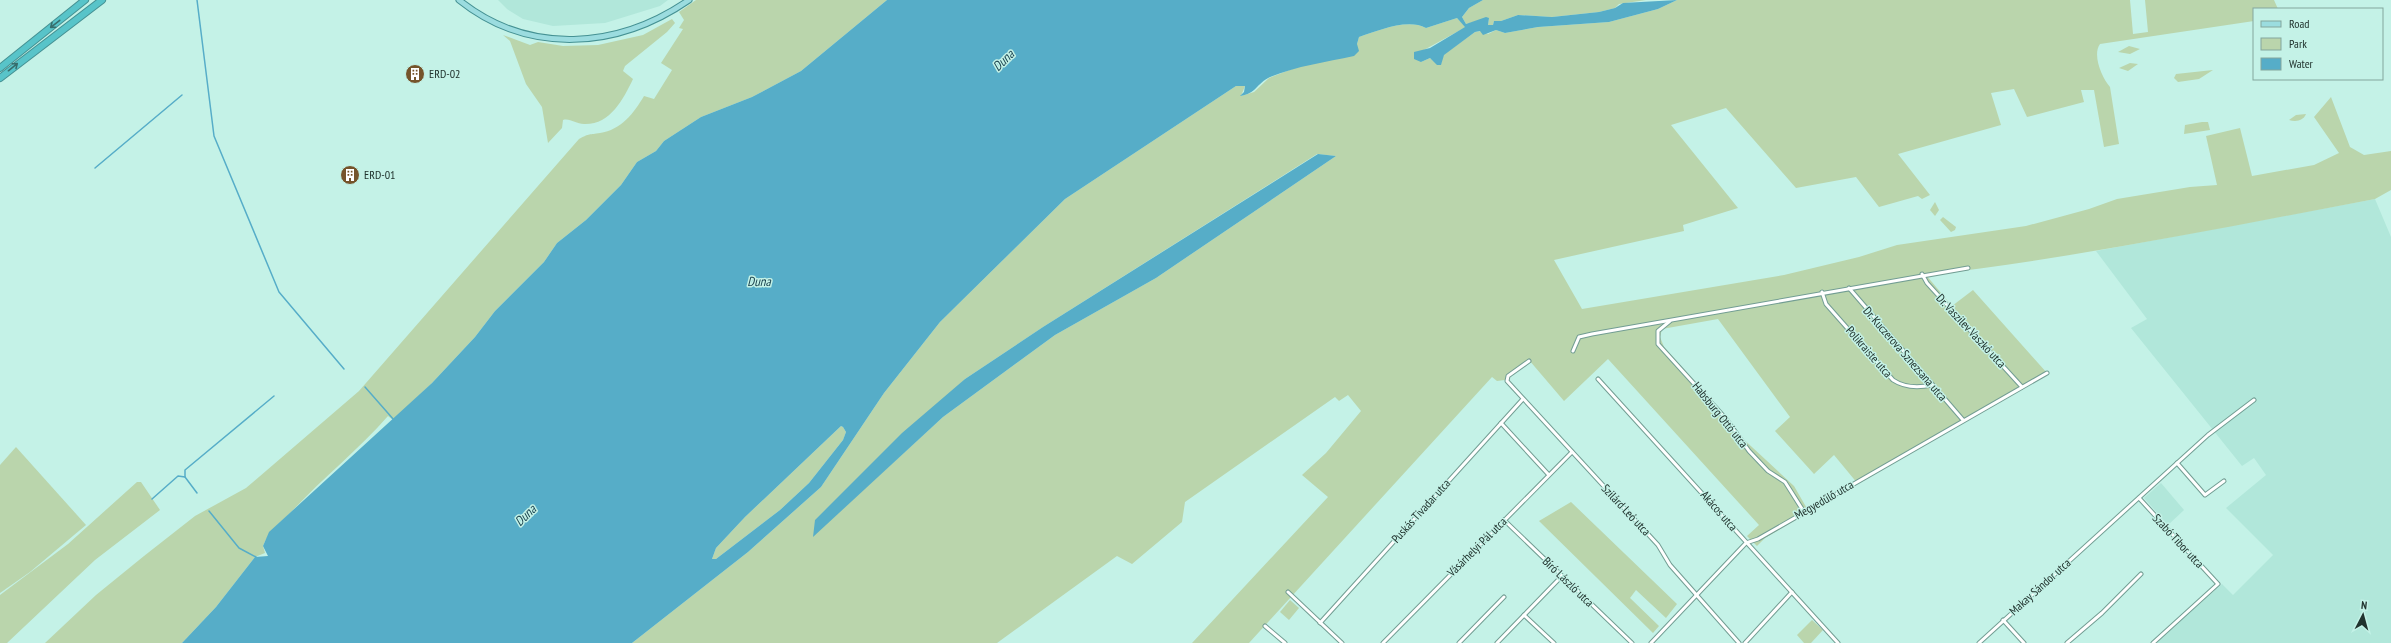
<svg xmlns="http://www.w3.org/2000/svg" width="2391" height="643" font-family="'PT Sans Narrow',sans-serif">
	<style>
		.built { fill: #b1e7da }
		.green { fill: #bad5ac; fill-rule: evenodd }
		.water { fill: #56adc8; fill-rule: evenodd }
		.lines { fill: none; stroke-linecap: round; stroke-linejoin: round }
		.stream { stroke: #56adc8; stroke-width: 1.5 }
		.minor-casing { stroke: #729d93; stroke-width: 5 }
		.primary-casing { stroke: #459193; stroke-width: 7 }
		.motorway-casing { stroke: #459193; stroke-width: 8 }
		.minor { stroke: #fff; stroke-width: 3 }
		.primary { stroke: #9bdcdf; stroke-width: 5 }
		.motorway { stroke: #58c4c9; stroke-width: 6 }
		.oneway { stroke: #376d6c }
		.labels { text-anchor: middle; stroke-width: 3; stroke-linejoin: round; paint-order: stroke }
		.poi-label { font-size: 12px; fill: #21332e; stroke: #c4f2e7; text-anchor: start }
		.street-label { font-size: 12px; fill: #21332e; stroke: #c4f2e7 }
		.water-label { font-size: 13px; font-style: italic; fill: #153d4a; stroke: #c4f2e7 }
	</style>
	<rect width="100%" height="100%" fill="#c4f2e7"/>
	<g class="built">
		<polygon points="498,0 668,0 660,6 605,23 553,26 523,19 507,9"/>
		<polygon points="2375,199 2391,237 2391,643 2156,643 2222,584 2233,595 2273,555 2226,508 2266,475 2254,458 2242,466 2131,328 2147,319 2096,251"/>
		<polygon points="2161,483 2184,510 2168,525 2144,498"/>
	</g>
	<g class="green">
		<path d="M696 0H887L801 71 752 97 701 117 664 141 656 151 637 162 621 185 586 220 557 243 544 262 495 311 475 337 432 383 393 420 388 416C359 449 324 477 294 509 281 523 271 527 263 546L265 553 255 557 216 607 182 643H45L96 595 144 556 195 516 246 488 359 391 579 139C590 133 589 135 600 133 621 130 634 113 644 96L654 99 672 70 661 63 683 29 679 28 684 20 679 12Z"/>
		<polygon points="1483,0 1646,0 1619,4 1615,8 1599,12 1552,17 1518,15 1501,21 1494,21 1493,25 1488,25 1489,18 1466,24 1462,17 1469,8"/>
		<path d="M1677 0H2130L2133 34 2148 32 2145 0H2274L2278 9H2254V21L2100 44C2092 55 2102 78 2110 87L2119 144 2104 147 2094 90H2081L2084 102 2027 117 2014 89 1991 93 2001 125 1898 154 1930 195 1922 199 1918 196 1879 207 1856 177 1796 188 1726 108 1671 125 1738 208 1683 225 1684 231 1554 260 1582 309 1784 275 1859 257 1897 245 2026 226 2089 209 2117 199 2190 187 2217 185 2206 136 2240 128 2252 176 2314 165 2339 153 2314 117 2331 97 2350 147 2364 155 2391 151V190L2375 199C2226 227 2077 258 1926 275L1952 306 1973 290 2047 373 1858 484 1834 455 1814 474 1775 431 1790 417 1718 319 1662 329 1660 337 1664 347 1723 413 1739 435 1794 486 1809 512 1765 538 1757 546 1747 536 1759 525 1608 359 1564 401 1529 360 1509 374 1505 380 1497 381 1492 377 1249 643H1192L1328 497 1302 475 1326 453 1361 411 1348 395 1339 401 1335 397 1185 502 1182 522 1132 564 1117 556 997 643H632L748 552 821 487 884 393 940 322 1065 199 1236 86H1245L1241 96 1254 92 1269 78 1357 44 1359 37C1378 31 1407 18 1426 28L1457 18 1466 27 1422 51 1421 62 1430 58 1437 64H1441L1443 55 1475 32 1481 31 1488 34 1496 30 1505 33 1538 27 1609 22 1658 9ZM1317 154 1336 156 1156 278 1055 335 943 417 813 536 965 379 1043 327Z"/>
		<path d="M672 19 675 23 667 32 625 66 623 71 633 79C623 100 610 125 584 124 576 124 570 118 563 120L562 128 548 143 542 107 526 84 510 41 503 35 530 45 538 42 563 46 598 45 643 35Z"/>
		<polygon points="2129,46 2140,49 2130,54 2118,52"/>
		<polygon points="2130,63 2138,64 2128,71 2119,68"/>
		<polygon points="2213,70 2199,79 2178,82 2174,78 2176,74"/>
		<path d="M2306 114C2303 121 2296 122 2289 120L2296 115Z"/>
		<polygon points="2202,122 2208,122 2210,130 2184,134 2185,125"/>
		<polygon points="1935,202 1939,210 1935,216 1930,210"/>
		<polygon points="1943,217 1956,227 1955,230 1951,232 1940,220"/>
		<polygon points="841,426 843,427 846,432 843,440 809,483 780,510 716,559 712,559 716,548 745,517"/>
		<polygon points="16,447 86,525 30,572 0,593 0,465"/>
		<polygon points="137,482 141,482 160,510 95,560 7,643 0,643 0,595 68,544"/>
		<polygon points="1571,502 1677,604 1666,618 1636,590 1630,598 1659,626 1653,633 1539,521"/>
		<polygon points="1290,600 1299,608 1289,620 1280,612"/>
		<polygon points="1812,620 1823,630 1811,643 1804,643 1797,635"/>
	</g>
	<g class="water">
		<path d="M887 0H1483L1469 8 1462 17 1466 24 1486 17 1489 18 1488 25H1493L1494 21H1501L1518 15 1552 17 1599 12 1615 8 1623 3 1677 0 1658 9 1609 22 1538 27 1505 33 1496 30 1483 35 1480 31 1475 32 1444 55 1441 65H1437L1430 58 1421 62 1414 59V52L1430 48 1465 27 1457 18 1426 28C1407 18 1378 31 1359 37L1357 44 1359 51 1354 56C1326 62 1297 66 1270 77 1257 83 1256 94 1240 96L1244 92 1245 86H1236L1065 199 940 322 884 393 821 487 748 552 632 643H182L216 607 255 557 268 556 263 546 269 532 432 383 475 337 495 311 544 262 557 243 586 220 621 185 637 162 656 151 664 141 701 117 752 97 801 71ZM841 426 843 427 846 432 843 440 809 483 780 510 716 559H712L716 548 745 517Z"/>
		<polygon points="1318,154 1336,156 1156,278 1055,335 943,417 813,537 815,520 902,433 965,379 1043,327"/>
	</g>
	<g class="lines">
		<g class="stream">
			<polyline points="197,0 214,136 279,292 344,369"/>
			<polyline points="95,168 182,95"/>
			<polyline points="365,387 394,420"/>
			<polyline points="197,493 185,477 185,470 274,396"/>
			<polyline points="152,499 178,476 185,477"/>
			<polyline points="209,511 239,548 256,557"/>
		</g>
		<g class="minor-casing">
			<g id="minor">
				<polyline points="1922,274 1927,283 2022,387"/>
				<polyline points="1849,288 1963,420"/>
				<path d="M1822 292 1826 304 1893 380C1905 388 1918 388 1932 385"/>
				<polyline points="1670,321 1658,331 1658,344 1727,420 1749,451 1768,471 1785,482 1804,512"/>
				<polyline points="1573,351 1579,337 1592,334 1968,268"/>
				<polyline points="1529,361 1508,376 1507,381 1658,545 1670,565 1739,643"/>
				<polyline points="1598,379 1838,643"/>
				<polyline points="1501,423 1548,474"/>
				<polyline points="2177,463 2205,495 2224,481"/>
				<polyline points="2139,498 2218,584 2153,643"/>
				<polyline points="1504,520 1632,643"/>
				<polyline points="1288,592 1342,643"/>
				<polyline points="1524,615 1554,643"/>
				<polyline points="2003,620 2024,643"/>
				<polyline points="1320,623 1523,399"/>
				<polyline points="1265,626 1285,643"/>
				<polyline points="1383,643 1572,452"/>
				<polyline points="1459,643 1504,597"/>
				<polyline points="1497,643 1561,577"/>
				<polyline points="1651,643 1746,543 1758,539 2047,373"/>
				<polyline points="1745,643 1792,592"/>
				<polyline points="1979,643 2208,435 2254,400"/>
				<polyline points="2067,643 2102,613 2141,574"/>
			</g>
		</g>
		<g class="primary-casing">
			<path id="primary" d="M459 0C529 56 618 49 689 0"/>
		</g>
		<g class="motorway-casing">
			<g id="motorway">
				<polyline points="0,68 85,0"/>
				<polyline points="0,78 102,0"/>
			</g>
		</g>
		<use href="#minor" class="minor"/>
		<use href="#primary" class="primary"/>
		<use href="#motorway" class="motorway"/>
	</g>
	<defs><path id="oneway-shaft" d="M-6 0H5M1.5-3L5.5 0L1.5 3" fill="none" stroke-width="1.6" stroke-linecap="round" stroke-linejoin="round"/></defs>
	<g class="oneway">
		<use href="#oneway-shaft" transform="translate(55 24) rotate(142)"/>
		<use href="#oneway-shaft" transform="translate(13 67) rotate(-39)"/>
	</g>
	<defs>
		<g id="building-disc" transform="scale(1)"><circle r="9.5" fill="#75542b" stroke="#c4f2e7"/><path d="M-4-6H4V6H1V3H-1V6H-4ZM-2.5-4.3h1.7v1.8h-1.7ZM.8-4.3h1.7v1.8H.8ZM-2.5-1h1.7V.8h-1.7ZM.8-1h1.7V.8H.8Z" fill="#fff"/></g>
	</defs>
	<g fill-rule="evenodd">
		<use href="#building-disc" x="415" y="74"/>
		<use href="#building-disc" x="350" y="175"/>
	</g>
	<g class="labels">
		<g class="poi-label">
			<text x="429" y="78">ERD-02</text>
			<text x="364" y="179">ERD-01</text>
		</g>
		<g class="street-label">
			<text transform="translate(1971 331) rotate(47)" y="4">Dr. Vaszilev Vaszkó utca</text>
			<text transform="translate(1869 352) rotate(49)" y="4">Polikraiste utca</text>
			<text transform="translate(1905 354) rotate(49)" y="4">Dr. Kuczerova Sznezsana utca</text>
			<text transform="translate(1720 415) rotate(51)" y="4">Habsburg Ottó utca</text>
			<text transform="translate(1824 500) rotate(-30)" y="4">Megyedűlő utca</text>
			<text transform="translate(1626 510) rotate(47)" y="4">Szilárd Leó utca</text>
			<text transform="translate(1421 511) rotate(-48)" y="4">Puskás Tivadar utca</text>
			<text transform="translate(1719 511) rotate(49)" y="4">Akácos utca</text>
			<text transform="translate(2178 541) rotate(47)" y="4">Szabó Tibor utca</text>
			<text transform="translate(1477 547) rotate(-45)" y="4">Vásárhelyi Pál utca</text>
			<text transform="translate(1568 582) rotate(44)" y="4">Bíró László utca</text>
			<text transform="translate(2040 587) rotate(-42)" y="4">Makay Sándor utca</text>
		</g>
		<g class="water-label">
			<text transform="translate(1003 60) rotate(-44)" y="5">Duna</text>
			<text x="759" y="286">Duna</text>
			<text transform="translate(525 515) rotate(-44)" y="5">Duna</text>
		</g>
	</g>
	<rect x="2253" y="8" width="130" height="72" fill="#c4f2e7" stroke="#83a69d"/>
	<rect x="2261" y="21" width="20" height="6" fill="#9bdcdf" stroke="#83a69d"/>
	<text x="2289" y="28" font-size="12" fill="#21332e">Road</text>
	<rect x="2261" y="38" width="20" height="12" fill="#bad5ac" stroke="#83a69d"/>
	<text x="2289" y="48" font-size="12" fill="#21332e">Park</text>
	<rect x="2261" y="58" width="20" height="12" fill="#56adc8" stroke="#83a69d"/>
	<text x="2289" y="68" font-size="12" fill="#21332e">Water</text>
	<g transform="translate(2363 615) rotate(6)" stroke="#c4f2e7" stroke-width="3" paint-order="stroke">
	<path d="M0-3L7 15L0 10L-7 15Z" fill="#21332e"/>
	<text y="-6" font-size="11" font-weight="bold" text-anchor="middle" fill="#21332e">N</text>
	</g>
</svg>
